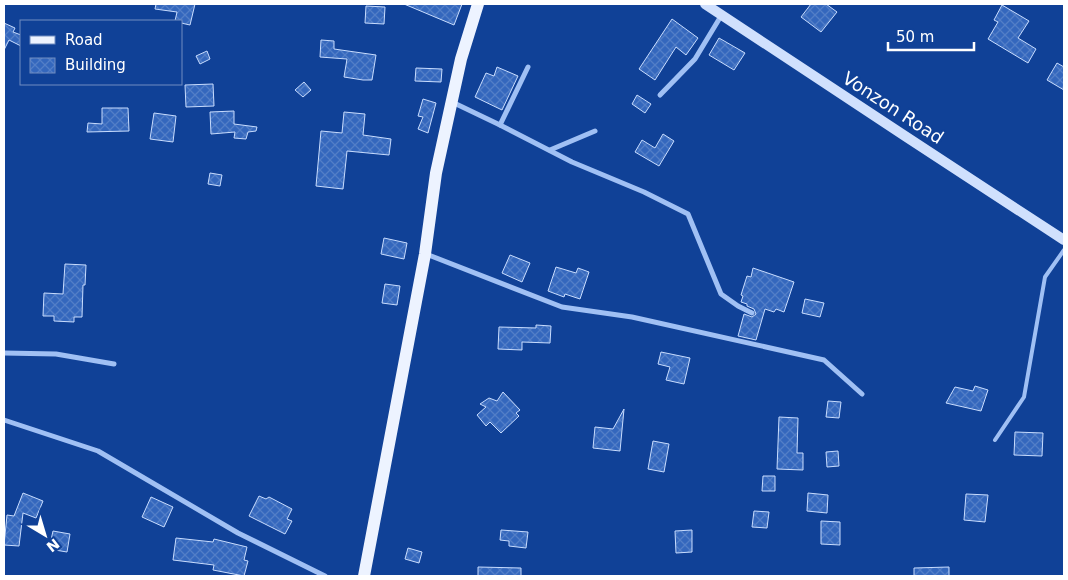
<svg xmlns="http://www.w3.org/2000/svg" width="1068" height="580" font-family="'DejaVu Sans',sans-serif">
	<style>
		.building { fill: url(#building-cross-hatch); stroke: #c8dcfe }
		.lines { fill: none; stroke-linecap: round; stroke-linejoin: round }
		.lane { stroke: #a0c0f4; stroke-width: 4 }
		.street { stroke: #a0c0f4; stroke-width: 5 }
		.secondary { stroke: #d0e0fd; stroke-width: 10 }
		.primary { stroke: #edf3ff; stroke-width: 12 }
		.labels { text-anchor: middle; stroke-width: 4; stroke-linejoin: round; paint-order: stroke }
		.street-label { font-size: 18px; fill: #fff; stroke: #104197 }
	</style>
	<defs>
		<pattern id="building-cross-hatch" width="8" height="8" patternUnits="userSpaceOnUse" patternTransform="scale(1.25)"><rect width="8" height="8" fill="#3467bd"/><path d="M0 0l8 8M0 8l8-8" fill="none" stroke="#527ec7"/></pattern>
	</defs>
	<rect width="100%" height="100%" fill="#104197"/>
	<g class="building">
		<polygon points="156,4 195,4 190,25 181,23 181,21 175,21 177,12 155,9"/>
		<polygon points="404,4 462,4 454,25"/>
		<polygon points="811,4 826,4 837,12 821,32 801,17"/>
		<polygon points="1002,5 1029,21 1018,38 1036,49 1028,63 988,39 998,22 994,20"/>
		<polygon points="366,6 385,7 384,24 365,23"/>
		<polygon points="672,19 698,38 686,55 676,47 655,80 639,69"/>
		<polygon points="4,23 15,28 13,32 21,35 21,46 9,40 4,50"/>
		<polygon points="719,38 745,53 734,70 709,55"/>
		<polygon points="321,40 334,41 334,49 376,55 372,80 363,80 344,77 347,59 320,57"/>
		<polygon points="207,51 210,59 200,64 196,56"/>
		<polygon points="1057,63 1064,67 1064,90 1047,80"/>
		<polygon points="497,67 518,76 502,110 475,97 486,73 494,76"/>
		<polygon points="416,68 442,69 441,82 415,81"/>
		<polygon points="304,82 311,90 303,97 295,90"/>
		<polygon points="213,84 214,106 186,107 185,85"/>
		<polygon points="637,95 651,104 645,113 632,104"/>
		<polygon points="423,99 436,103 428,133 418,129 423,117 418,116"/>
		<polygon points="102,108 128,108 129,131 87,132 88,123 102,124"/>
		<polygon points="234,111 234,124 257,127 256,131 248,132 246,139 234,138 235,132 211,134 210,112"/>
		<polygon points="344,112 365,114 363,135 391,139 389,155 347,151 343,189 316,186 321,131 342,133"/>
		<polygon points="154,113 176,116 173,142 150,139"/>
		<polygon points="663,134 674,141 659,166 635,152 642,140 655,148"/>
		<polygon points="210,173 222,175 220,186 208,184"/>
		<polygon points="384,238 407,243 404,259 381,254"/>
		<polygon points="510,255 530,263 522,282 502,273"/>
		<polygon points="65,264 86,265 85,285 83,285 82,317 74,317 74,322 54,321 54,316 43,316 44,293 63,294"/>
		<polygon points="556,267 576,273 578,268 589,272 580,299 565,294 564,297 548,291"/>
		<polygon points="753,268 794,282 784,312 776,309 774,312 765,309 756,340 738,336 744,314 752,317 756,314 754,309 747,306 747,304 741,302 743,296 741,295 747,276 751,277"/>
		<polygon points="385,284 400,286 397,305 382,303"/>
		<polygon points="805,299 824,303 820,317 802,313"/>
		<polygon points="536,325 551,326 550,343 522,342 522,350 498,349 499,327 536,328"/>
		<polygon points="661,352 690,358 684,384 666,380 670,367 658,364"/>
		<polygon points="975,386 988,390 981,411 946,403 955,387 973,391"/>
		<polygon points="503,392 520,410 516,413 519,416 501,433 490,422 486,426 477,415 486,407 480,404 489,398 497,401"/>
		<polygon points="828,401 841,402 839,418 826,417"/>
		<polygon points="624,409 620,451 593,448 595,427 613,429"/>
		<polygon points="779,417 798,418 797,453 803,453 803,470 777,469"/>
		<polygon points="1015,432 1043,433 1042,456 1014,455"/>
		<polygon points="653,441 669,444 664,472 648,469"/>
		<polygon points="838,451 839,466 827,467 826,452"/>
		<polygon points="763,476 775,476 775,491 762,491"/>
		<polygon points="23,493 43,501 36,518 23,513 19,546 4,545 7,515 14,516"/>
		<polygon points="808,493 828,495 827,513 807,511"/>
		<polygon points="966,494 988,495 985,522 964,520"/>
		<polygon points="259,496 266,499 269,497 292,509 287,519 292,521 285,534 249,516"/>
		<polygon points="151,497 173,507 164,527 142,517"/>
		<polygon points="754,511 769,512 767,528 752,527"/>
		<polygon points="821,521 840,522 840,545 821,544"/>
		<polygon points="501,530 528,532 526,548 509,546 509,541 500,540"/>
		<polygon points="692,530 692,552 676,553 675,531"/>
		<polygon points="53,531 70,534 67,552 49,549"/>
		<polygon points="176,538 213,542 214,539 247,547 244,560 248,561 244,576 213,570 214,565 173,560"/>
		<polygon points="408,548 422,552 419,563 405,559"/>
		<polygon points="478,567 521,568 521,576 478,576"/>
		<polygon points="949,567 949,576 914,576 914,568"/>
	</g>
	<g class="lines">
		<polyline class="lane" points="995,440 1024,397 1045,277 1064,250"/>
		<g class="street">
			<polyline points="660,95 695,59 721,16"/>
			<polyline points="452,102 500,125 572,162 644,192 688,214 721,294 738,306 752,313"/>
			<polyline points="500,125 528,67"/>
			<polyline points="550,150 595,131"/>
			<polyline points="426,254 562,307 632,317 824,360 862,394"/>
			<polyline points="4,353 56,354 114,364"/>
			<polyline points="4,420 98,451 238,533 325,576"/>
		</g>
		<polyline class="secondary" points="705,4 905,136 1064,240"/>
		<polyline class="primary" points="364,576 425,254 436,173 461,59 478,4"/>
	</g>
	<g class="labels">
		<g class="street-label">
			<text transform="translate(893 108) rotate(33)" y="6">Vonzon Road</text>
		</g>
	</g>
	<rect width="1068" height="580" fill="none" stroke="#ffffff" stroke-width="10"/>
	<rect x="20" y="20" width="162" height="65" fill="#104197" stroke="#708dc1"/>
	<rect x="30" y="36" width="25" height="8" fill="#edf3ff" stroke="#708dc1"/>
	<text x="65" y="45" font-size="15" fill="#ffffff">Road</text>
	<rect x="30" y="58" width="25" height="15" fill="url(#building-cross-hatch)" stroke="#708dc1"/>
	<text x="65" y="70" font-size="15" fill="#ffffff">Building</text>
	<g transform="translate(45 535) rotate(142)" stroke="#104197" stroke-width="4" paint-order="stroke">
	<path d="M0-4L9 19L0 12L-9 19Z" fill="#ffffff"/>
	<text y="-8" font-size="14" font-weight="bold" text-anchor="middle" fill="#ffffff">N</text>
	</g>
	<path d="M888 42v8h86v-8" fill="none" stroke="#ffffff" stroke-width="2.5"/>
	<text x="896" y="42" font-size="15" fill="#ffffff" stroke="#104197" stroke-width="4" paint-order="stroke">50 m</text>
</svg>
